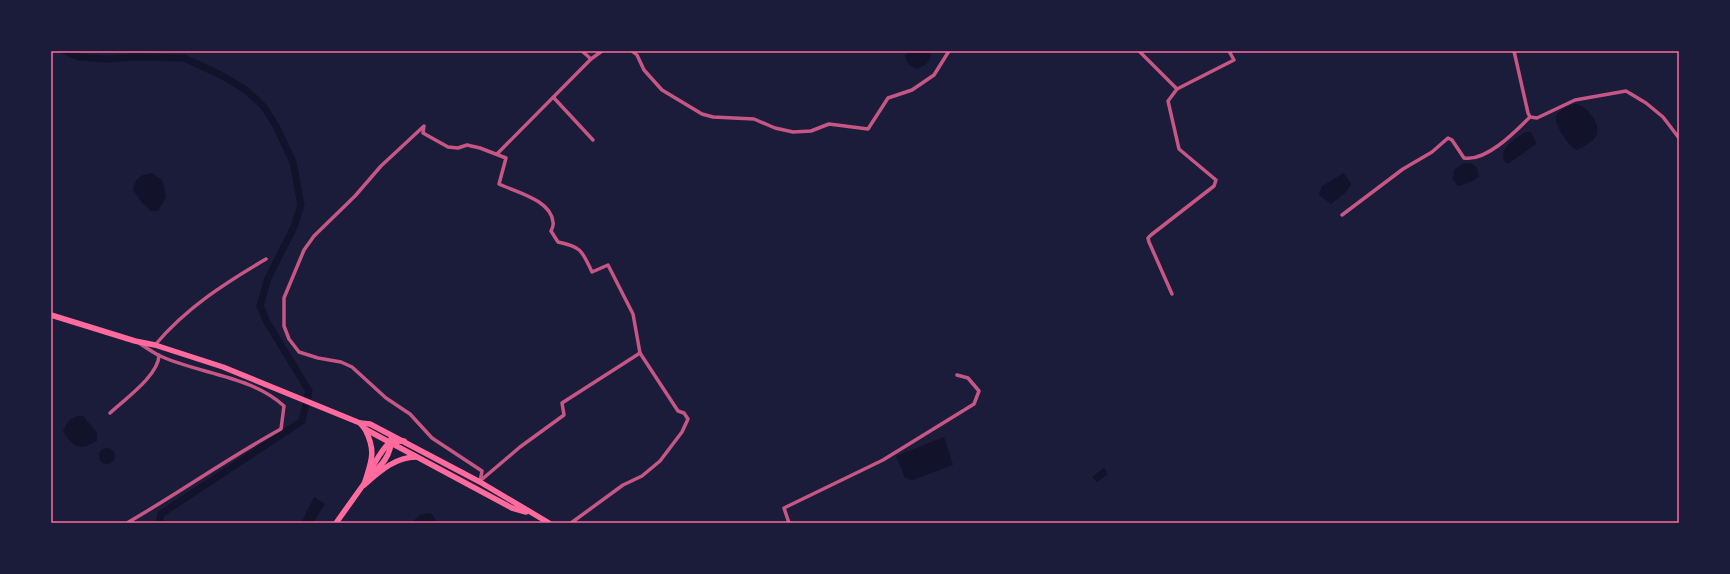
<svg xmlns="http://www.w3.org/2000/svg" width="1730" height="574" font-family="Jost,sans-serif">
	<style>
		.water { fill: #12122b }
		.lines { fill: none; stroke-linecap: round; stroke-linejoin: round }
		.canal { stroke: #12122b; stroke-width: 7 }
		.minor { stroke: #c65784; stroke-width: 3.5 }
		.primary { stroke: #ff6b9d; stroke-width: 5.5 }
		.trunk { stroke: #ff6b9d; stroke-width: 5.5 }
		.neatline { fill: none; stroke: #ff6b9d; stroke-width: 1.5 }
	</style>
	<rect width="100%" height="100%" fill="#1b1b3a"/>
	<g class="water">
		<path d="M909 51H930L931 54C930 63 925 65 917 69 911 67 906 63 905 55Z"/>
		<path d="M1574 104C1585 103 1601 124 1597 134 1594 142 1584 146 1577 150 1569 147 1554 125 1556 117 1558 110 1568 107 1574 104Z"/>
		<path d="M1526 132H1531L1536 142 1535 145 1509 163H1506C1496 150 1515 139 1526 132Z"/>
		<polygon points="1464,163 1471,163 1477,168 1479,177 1471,182 1458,186 1453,180 1454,170"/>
		<path d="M152 173 163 181 166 197 158 211H151L142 203 133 190C135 178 140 175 152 173Z"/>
		<polygon points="1344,173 1351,184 1346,192 1331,204 1319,195 1322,186"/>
		<path d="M78 416H83L97 433V441C79 451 75 448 63 432 65 424 70 418 78 416Z"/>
		<polygon points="944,437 953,465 912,480 905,478 896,456"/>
		<circle cx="107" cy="456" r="8"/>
		<polygon points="1104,468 1108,474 1097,482 1092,477"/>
		<polygon points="314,497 325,504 313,523 301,523"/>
		<polygon points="428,513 432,514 437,523 411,523 420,515"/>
	</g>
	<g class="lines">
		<polyline class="canal" points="65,51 79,57 107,59 135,57 184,58 221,75 246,90 264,107 276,126 293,162 301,205 294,227 268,278 260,306 267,322 309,391 302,421 161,514 159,523"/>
		<g class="minor">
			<polyline points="582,51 591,59 602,51"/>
			<polyline points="632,51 637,55 644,70 662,90 702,114 713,117 754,119 775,128 793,132 811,131 829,124 868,129 888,98 912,90 934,75 949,51"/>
			<polyline points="1139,51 1177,89"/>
			<polyline points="1514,51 1528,113 1530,117 1537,118 1575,100 1626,91 1646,103 1663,117 1679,138"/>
			<polyline points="554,98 593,140"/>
			<polyline points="497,154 591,59"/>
			<path d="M1342 215 1403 169 1432 152 1448 138 1452 140 1464 158C1486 162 1515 132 1530 117"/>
			<polyline points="1172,294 1149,242 1148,238 1151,235 1214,186 1216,180 1179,149 1168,101 1177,89 1234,60 1229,51"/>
			<path d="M155 345C186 308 225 283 266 259"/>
			<path d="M110 413C125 399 159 375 159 355"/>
			<polyline points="480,481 520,447 564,415 562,403 640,353"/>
			<path d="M480 482 482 471 432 438 410 414 386 398 352 367 341 362 318 358 299 352 289 339 284 326V298L304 250 314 236 355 196 381 166 424 126 423 133 448 147 458 148 467 145 480 148 506 158 499 184C516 192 551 200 553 222 554 225 552 229 551 231L558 242C582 247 582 251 592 272L608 265 633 314 640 353 678 411 684 413 688 419 682 432 660 461 642 476 623 485 571 523"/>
			<path d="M127 523C179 493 228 458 281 429L284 406C250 375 198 374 158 355 151 351 145 347 139 343"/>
			<polyline points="789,523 784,508 883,460 974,404 979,391 968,378 957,375"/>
		</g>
		<g class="primary">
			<path d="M370 474C372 466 384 446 391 442 395 441 400 441 404 441"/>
			<path d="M370 475C381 467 392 454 391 439"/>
			<polyline points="336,523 366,481"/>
		</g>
		<g class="trunk">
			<polyline points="51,315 135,341 155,345 223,367 360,423 370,424 480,482 549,523"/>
			<polyline points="360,423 365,429 512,508 526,512"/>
			<path d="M364 485C379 472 395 457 416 457"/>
			<path d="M364 485C371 461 377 453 365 429"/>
		</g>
	</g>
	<rect width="1730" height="574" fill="none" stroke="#1b1b3a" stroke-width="104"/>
	<rect x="52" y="52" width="1626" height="470" class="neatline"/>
</svg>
